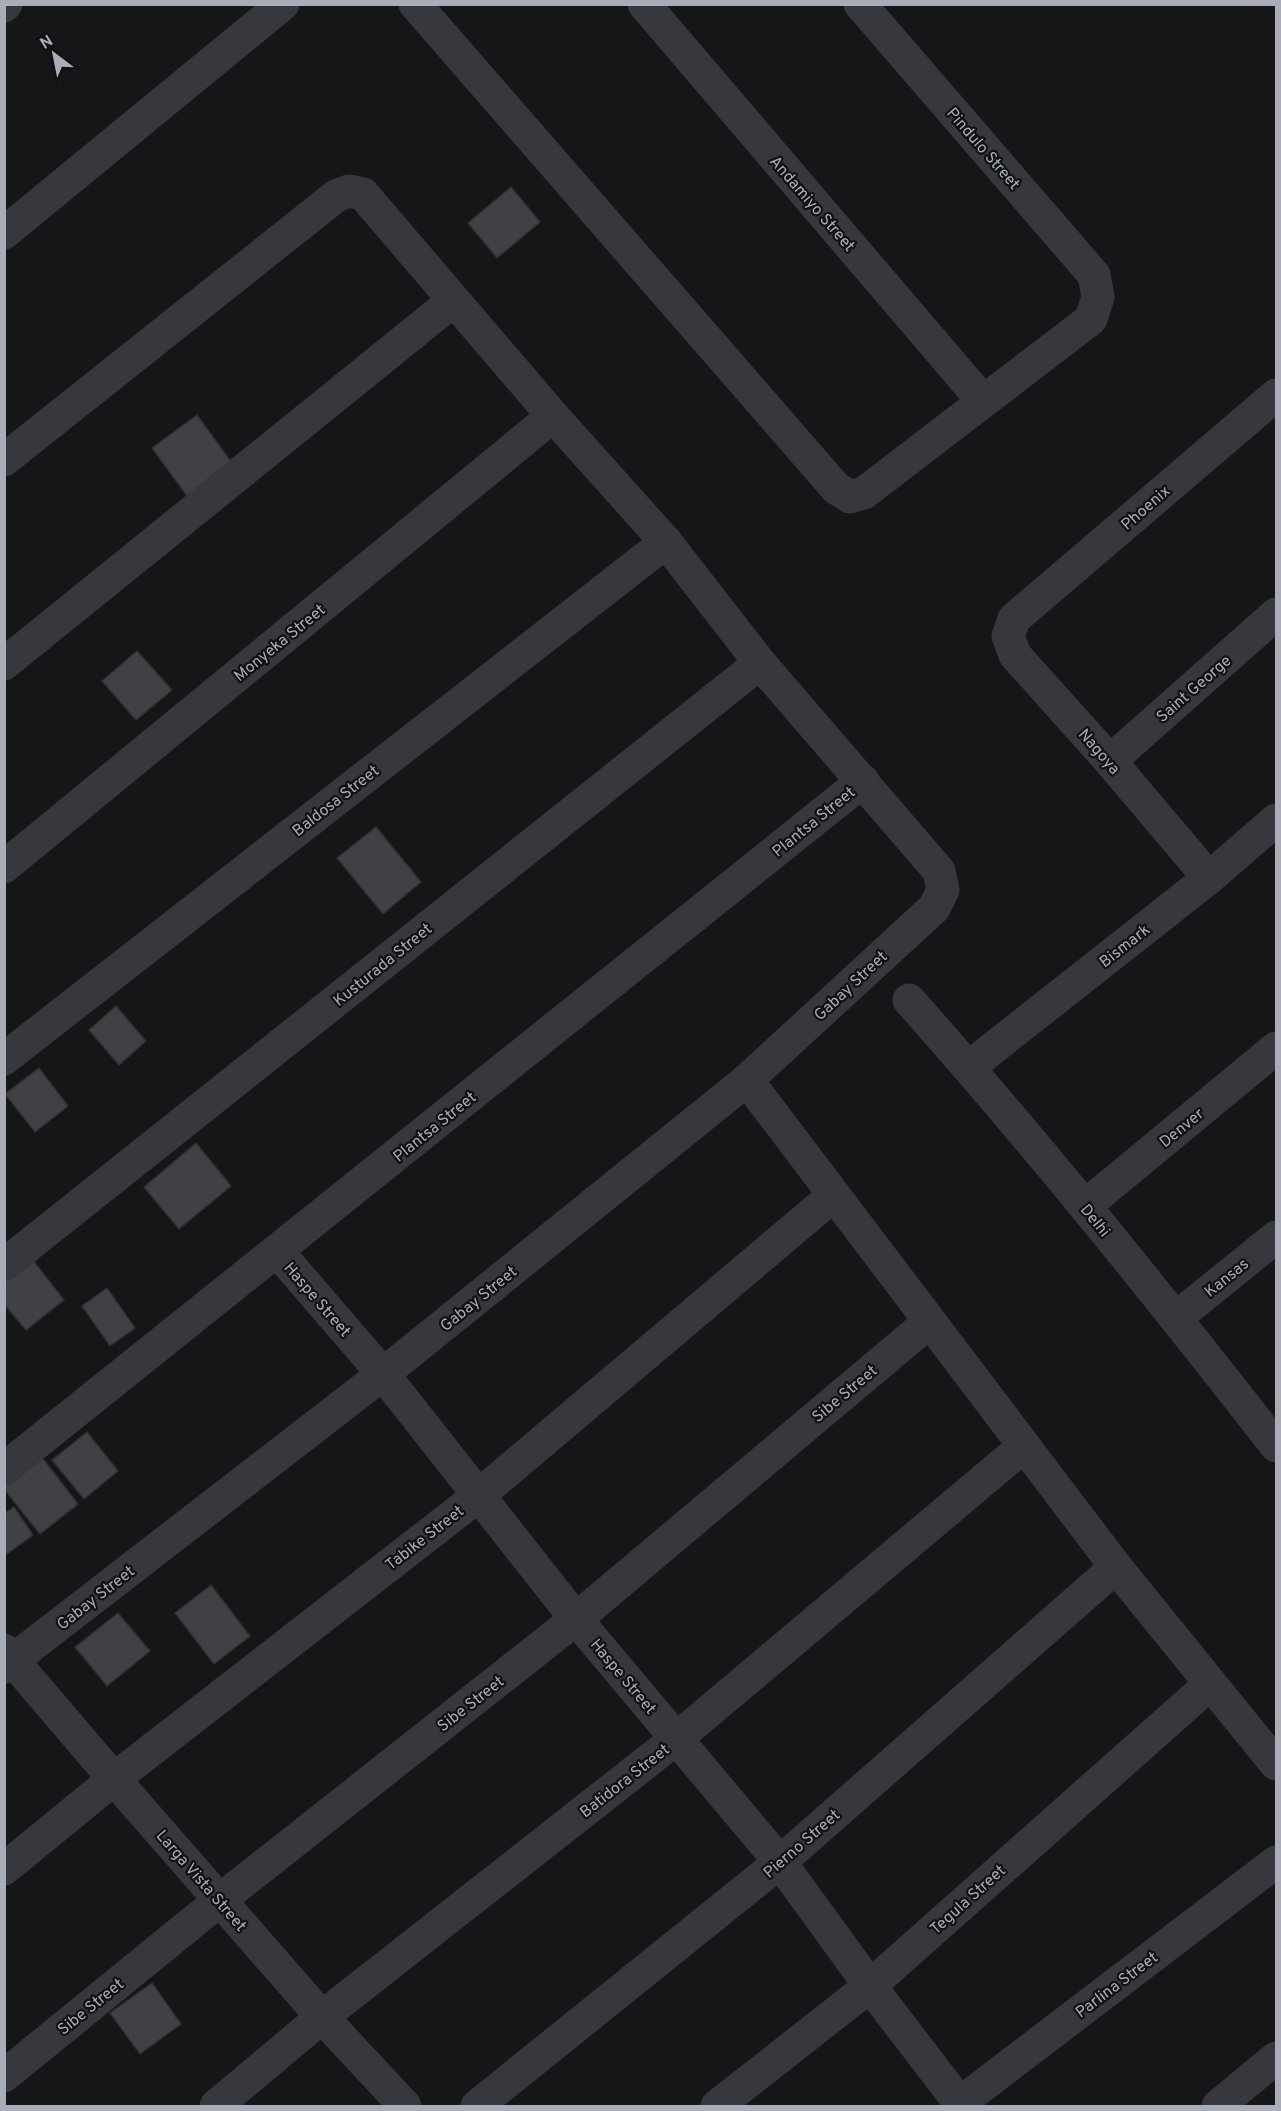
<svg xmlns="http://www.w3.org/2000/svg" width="1281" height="2111" font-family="Overpass,sans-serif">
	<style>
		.building { fill: #404145; stroke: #303034; stroke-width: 1.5 }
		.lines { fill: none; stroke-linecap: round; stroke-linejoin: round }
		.street { stroke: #37383d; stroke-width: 33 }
		.labels { text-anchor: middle; stroke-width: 4.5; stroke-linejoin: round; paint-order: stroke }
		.street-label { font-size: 16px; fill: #a8adb8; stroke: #111113 }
	</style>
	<rect width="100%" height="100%" fill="#161618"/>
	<g class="building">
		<polygon points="511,187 540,222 497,258 468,223"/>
		<polygon points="197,415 232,463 187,496 152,448"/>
		<polygon points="137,651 172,690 136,720 102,681"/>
		<polygon points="376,827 421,882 383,914 337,858"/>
		<polygon points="116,1006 146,1041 119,1065 89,1030"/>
		<polygon points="39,1068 68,1106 35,1132 5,1094"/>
		<polygon points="196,1143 231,1186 179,1229 144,1187"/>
		<polygon points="32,1259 64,1300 26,1330 4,1304 4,1281"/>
		<polygon points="107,1288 135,1328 110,1346 82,1306"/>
		<polygon points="87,1432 118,1471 84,1499 52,1460"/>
		<polygon points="41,1456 78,1504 40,1534 4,1489 4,1484"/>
		<polygon points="14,1507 33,1535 4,1556 4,1514"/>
		<polygon points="211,1585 250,1636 214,1664 175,1613"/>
		<polygon points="118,1613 150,1651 107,1686 75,1647"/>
		<polygon points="152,1983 181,2024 140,2054 110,2013"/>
	</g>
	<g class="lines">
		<g class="street">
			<polyline points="415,4 836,488 850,497 864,493 1091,319 1098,297 1094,275 860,4"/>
			<polyline points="644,4 983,401"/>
			<polyline points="4,6 6,4"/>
			<polyline points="4,233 283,4"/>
			<polyline points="4,460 336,196 349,191 363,194 553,416 666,542 760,663 939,871 943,890 934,908 747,1080 383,1374 4,1667"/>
			<polyline points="4,664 453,301"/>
			<polyline points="1110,761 1276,614"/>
			<polyline points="4,867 553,416"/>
			<polyline points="1209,878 1110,761 1015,655 1008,636 1014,619 1276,395"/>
			<path d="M909 1000C1037 1144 1158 1294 1276 1446"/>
			<polyline points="4,1059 666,542"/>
			<polyline points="969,1067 1209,878 1276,820"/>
			<polyline points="747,1080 1116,1567 1276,1764"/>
			<polyline points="1085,1206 1276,1048"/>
			<polyline points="278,1252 383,1374 576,1619 780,1862 870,1986 962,2106"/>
			<polyline points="4,1265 760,663"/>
			<polyline points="1176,1318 1276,1237"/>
			<polyline points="4,1469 863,781"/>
			<polyline points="4,1650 114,1779 322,2017 405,2106"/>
			<polyline points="4,1869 114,1779 478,1496 834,1195"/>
			<polyline points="4,2076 220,1900 576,1619 929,1322"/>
			<polyline points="216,2106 322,2017 676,1739 1024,1446"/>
			<polyline points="477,2106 780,1862 1116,1567"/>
			<polyline points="717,2106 870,1986 1210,1684"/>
			<polyline points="956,2106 1276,1862"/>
			<polyline points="1218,2106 1276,2058"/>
		</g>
	</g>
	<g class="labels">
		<g class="street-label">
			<text transform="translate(984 148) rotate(49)" y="6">Pindulo Street</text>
			<text transform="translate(813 203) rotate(49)" y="6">Andamiyo Street</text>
			<text transform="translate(1145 507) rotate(-41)" y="6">Phoenix</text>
			<text transform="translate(279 642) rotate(-39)" y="6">Monyeka Street</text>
			<text transform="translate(1193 688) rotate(-41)" y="6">Saint George</text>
			<text transform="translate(1100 751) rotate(49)" y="6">Nagoya</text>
			<text transform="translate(335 800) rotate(-38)" y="6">Baldosa Street</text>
			<text transform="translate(813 821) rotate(-39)" y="6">Plantsa Street</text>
			<text transform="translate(1124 945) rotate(-38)" y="6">Bismark</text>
			<text transform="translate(382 964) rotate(-39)" y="6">Kusturada Street</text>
			<text transform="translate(850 985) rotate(-43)" y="6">Gabay Street</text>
			<text transform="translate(434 1126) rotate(-39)" y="6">Plantsa Street</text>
			<text transform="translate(1181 1127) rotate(-39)" y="6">Denver</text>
			<text transform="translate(1096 1220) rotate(51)" y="6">Delhi</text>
			<text transform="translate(1226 1277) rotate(-39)" y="6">Kansas</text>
			<text transform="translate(478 1298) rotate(-39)" y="6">Gabay Street</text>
			<text transform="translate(318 1299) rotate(49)" y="6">Haspe Street</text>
			<text transform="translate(844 1393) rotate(-40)" y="6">Sibe Street</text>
			<text transform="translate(424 1537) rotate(-38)" y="6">Tabike Street</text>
			<text transform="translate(95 1597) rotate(-38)" y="6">Gabay Street</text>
			<text transform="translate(624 1676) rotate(50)" y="6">Haspe Street</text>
			<text transform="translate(470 1703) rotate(-38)" y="6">Sibe Street</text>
			<text transform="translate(624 1780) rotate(-38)" y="6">Batidora Street</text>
			<text transform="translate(801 1843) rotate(-41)" y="6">Pierno Street</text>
			<text transform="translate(202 1880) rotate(49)" y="6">Larga Vista Street</text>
			<text transform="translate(967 1899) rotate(-42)" y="6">Tegula Street</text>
			<text transform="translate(1116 1984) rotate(-37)" y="6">Parlina Street</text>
			<text transform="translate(90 2006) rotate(-39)" y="6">Sibe Street</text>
		</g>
	</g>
	<rect width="1281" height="2111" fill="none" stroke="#a8adb8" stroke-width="12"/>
	<g transform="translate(54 54) rotate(328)" stroke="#111113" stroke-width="4.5" paint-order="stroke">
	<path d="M0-4.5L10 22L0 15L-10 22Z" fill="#a8adb8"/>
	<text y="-9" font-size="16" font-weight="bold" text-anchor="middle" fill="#a8adb8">N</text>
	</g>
</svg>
